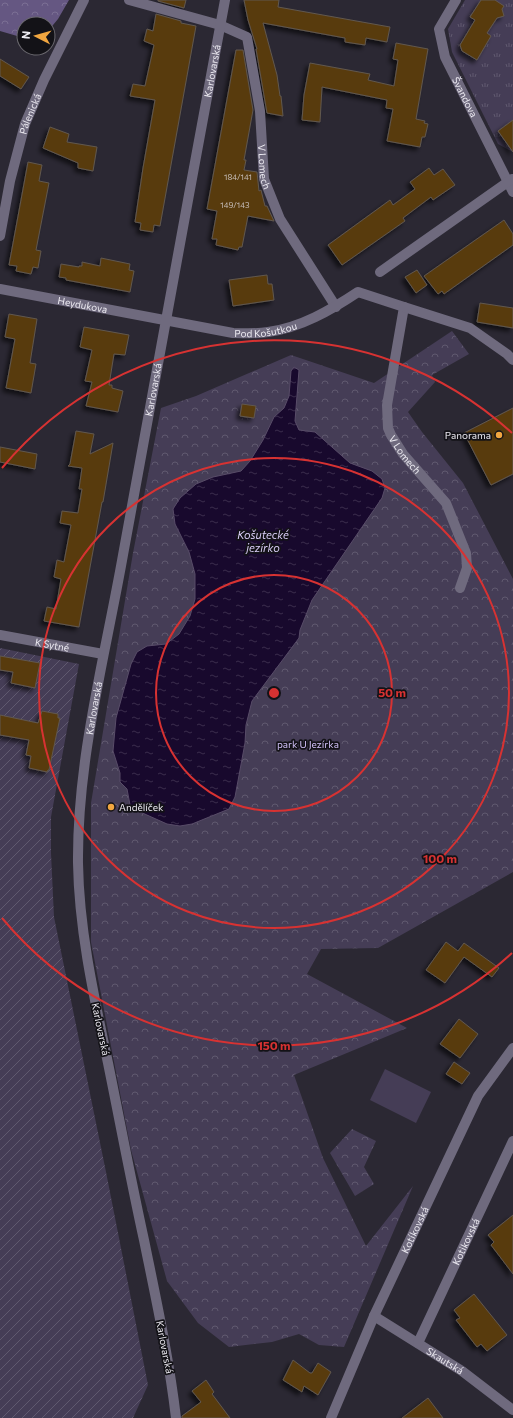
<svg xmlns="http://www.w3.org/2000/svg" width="513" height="1418" font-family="Commissioner,sans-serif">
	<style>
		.grass { fill: url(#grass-tufts) }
		.forest { fill: url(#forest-crowns) }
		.park { fill: url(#park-crowns) }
		.garden { fill: url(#garden-furrows) }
		.pitch { fill: #453d56 }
		.water { fill: url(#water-ripples); stroke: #584c68 }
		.building { fill: #583a11; stroke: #61584e; filter: url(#shadow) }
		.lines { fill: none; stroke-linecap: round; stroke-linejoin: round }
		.street { stroke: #6f6a7e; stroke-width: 10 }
		.ring { fill: none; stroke: #d73232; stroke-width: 2 }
		.poi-dot { fill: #f1a640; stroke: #131217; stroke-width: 1.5 }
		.labels { text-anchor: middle; stroke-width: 3.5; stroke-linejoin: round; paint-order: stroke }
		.number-label { font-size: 8px; fill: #c7beb9 }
		.street-label { font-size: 10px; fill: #eceaf1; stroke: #131217 }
		.poi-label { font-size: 10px; fill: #eceaf1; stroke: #131217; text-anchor: end }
		.park-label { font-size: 10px; fill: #d2c1f9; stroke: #131217 }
		.water-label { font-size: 11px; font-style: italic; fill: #dcd0fa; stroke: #131217 }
		.centre { fill: #d73232; stroke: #131217; stroke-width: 2 }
		.ring-label { font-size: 12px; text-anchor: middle; font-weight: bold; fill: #d73232; stroke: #131217; stroke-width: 3.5; stroke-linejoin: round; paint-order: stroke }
	</style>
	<defs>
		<pattern id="grass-tufts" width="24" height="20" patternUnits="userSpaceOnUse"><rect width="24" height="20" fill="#453d56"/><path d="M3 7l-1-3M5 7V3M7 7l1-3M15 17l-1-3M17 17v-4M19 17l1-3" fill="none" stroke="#60596f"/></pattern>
		<pattern id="forest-crowns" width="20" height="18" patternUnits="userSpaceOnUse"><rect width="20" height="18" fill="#655782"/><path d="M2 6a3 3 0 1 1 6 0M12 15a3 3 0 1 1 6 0" fill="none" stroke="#7b6f94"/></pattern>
		<pattern id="park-crowns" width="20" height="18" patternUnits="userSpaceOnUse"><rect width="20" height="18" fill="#453d56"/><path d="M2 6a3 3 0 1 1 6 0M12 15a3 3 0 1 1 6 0" fill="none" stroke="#60596f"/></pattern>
		<pattern id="garden-furrows" width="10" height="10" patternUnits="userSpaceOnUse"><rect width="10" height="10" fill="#453d56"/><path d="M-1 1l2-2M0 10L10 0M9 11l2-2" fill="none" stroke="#60596f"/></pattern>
		<pattern id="water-ripples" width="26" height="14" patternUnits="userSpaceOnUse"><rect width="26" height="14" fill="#18092d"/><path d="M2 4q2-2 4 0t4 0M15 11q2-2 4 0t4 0" fill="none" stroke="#3a2d4c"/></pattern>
		<filter id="shadow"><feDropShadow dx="-3.5" dy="3.5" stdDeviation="2" flood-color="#0009"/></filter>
	</defs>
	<rect width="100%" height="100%" fill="#2b2833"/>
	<polygon class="grass" points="465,0 513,0 513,152 498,144 452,52 448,29"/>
	<polygon class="forest" points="0,0 69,0 58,19 48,31 48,24 24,24 24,38 0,31"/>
	<g class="park">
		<polygon points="452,331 469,354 432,375 435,382 408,412 422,432 463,483 513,579 513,872 378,948 321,949 307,974 407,1028 294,1075 323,1158 366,1246 413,1186 344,1347 319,1345 299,1334 272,1342 229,1347 198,1323 167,1281 131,1150 91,942 91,803 133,553 161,408 196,396 291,355 374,383"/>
		<polygon points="352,1129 376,1141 364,1167 374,1184 355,1196 330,1153"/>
	</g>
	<polygon class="garden" points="0,648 79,664 51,817 51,853 54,917 106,1172 148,1385 133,1418 0,1418"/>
	<polygon class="pitch" points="385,1069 431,1092 416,1123 370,1100"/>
	<polygon class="water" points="294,367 299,370 295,421 299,430 315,432 350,463 372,471 382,479 385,488 382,498 312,600 300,630 299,638 252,701 246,725 245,743 235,797 229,809 192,824 180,826 167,824 138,811 130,805 127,789 120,782 120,773 113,751 116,718 131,664 137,652 147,646 166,644 179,634 190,616 195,599 195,574 189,552 175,524 173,509 180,498 196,484 213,477 241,471 250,461 263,440 274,417 284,408 289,396 291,371"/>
	<g class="building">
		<polygon points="158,0 186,0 184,8 158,1"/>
		<polygon points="244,0 279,0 278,7 390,27 387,42 366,38 365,45 345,42 345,38 263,23 277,75 280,96 281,96 283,116 267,113 256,49 257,49 248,20"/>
		<polygon points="481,0 495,0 504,6 502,9 504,16 497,18 487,33 491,36 477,60 462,51 460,45 475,20 470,17"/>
		<polygon points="156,14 181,21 181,23 196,26 160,226 154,225 153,232 140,230 141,223 135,222 143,168 155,100 130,96 133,84 145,86 154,45 144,41 147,29 153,31"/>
		<polygon points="396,43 428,49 416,119 425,121 424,123 428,124 425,137 422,137 420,147 387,141 393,109 386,108 387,100 322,87 320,122 302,120 304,95 310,63 370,74 368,80 394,86 398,60 393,59"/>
		<polygon points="236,50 243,50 253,110 244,160 246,160 244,170 257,172 259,191 261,190 265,206 267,206 274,221 248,216 242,247 239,247 238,250 216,245 217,239 212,239 217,211 207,209"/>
		<polygon points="0,59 29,77 21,89 0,76"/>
		<polygon points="513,120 513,152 498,131"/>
		<polygon points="50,127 69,134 67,142 97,147 93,171 78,168 78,163 43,148"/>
		<polygon points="28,162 42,165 39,181 49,183 36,250 41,251 38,268 33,267 31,274 16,271 17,266 9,265"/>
		<polygon points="429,168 434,175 443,169 455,185 433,200 431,197 403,218 405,221 342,265 328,245 390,200 393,205 415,189 410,182"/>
		<polygon points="504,220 513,234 513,245 444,294 442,291 438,294 424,276"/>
		<polygon points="101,258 130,264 129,270 134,271 130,292 66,280 66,278 59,277 61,264 79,267 79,266 82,266 82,262 100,266"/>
		<polygon points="417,270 427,285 416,293 405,277"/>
		<polygon points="267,275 268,284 272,284 274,300 233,306 229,280"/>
		<polygon points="480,303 513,308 513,328 477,322"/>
		<polygon points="9,314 37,319 30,363 36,364 31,393 6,388 15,339 5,337"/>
		<polygon points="84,327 129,335 125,355 114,354 109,385 112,385 112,388 123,391 118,412 86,406 92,382 85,381 92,350 80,347"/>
		<polygon points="242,404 256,406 254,418 240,416"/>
		<polygon points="513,408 513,474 491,485 464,433"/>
		<polygon points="76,431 94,434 90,454 113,443 103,502 102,502 79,627 44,621 47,607 56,609 61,579 54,577 57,560 64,562 71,525 60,523 62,511 78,513 82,489 79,489 82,468 68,466 70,464"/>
		<polygon points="0,447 37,454 35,469 0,462"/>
		<polygon points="0,656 40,663 35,688 11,683 13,672 0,670"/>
		<polygon points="42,711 58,714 58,718 60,718 49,770 48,770 47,772 29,768 31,756 26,755 29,740 0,735 0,715 38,723"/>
		<polygon points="446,942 458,951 464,943 499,968 492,977 464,957 445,983 426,970"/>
		<polygon points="459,1019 478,1034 460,1058 440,1044"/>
		<polygon points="454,1062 470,1073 462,1084 446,1074"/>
		<polygon points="513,1215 513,1274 491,1245 494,1242 488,1235"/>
		<polygon points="474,1294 507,1335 487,1351 481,1344 477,1347 456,1320 460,1318 454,1310"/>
		<polygon points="293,1360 310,1373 312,1373 318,1363 331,1372 318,1395 304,1386 302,1392 283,1380"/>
		<polygon points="206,1380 214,1392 212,1394 230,1418 182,1418 182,1416 201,1402 192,1391"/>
		<polygon points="428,1398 443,1418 402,1418"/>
	</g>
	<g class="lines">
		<g class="street">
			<path id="s1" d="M129 0 220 25 247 37 260 111 264 179 280 219 336 307"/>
			<path id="s2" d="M456 0 439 29 445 57 513 192"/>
			<path id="s3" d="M0 236 10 181 25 124 44 80 84 0"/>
			<polyline points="380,272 512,179"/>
			<path id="s4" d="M0 289 233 333C245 333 256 334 268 332 300 328 331 310 358 292L404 307 387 405 388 428 391 435 403 454 446 503 466 553 467 568 460 588"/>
			<polyline points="404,307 470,328 507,354 513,360"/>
			<path id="s5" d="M0 635 103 654"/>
			<path id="s6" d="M374 1316 462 1371 513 1410"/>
			<path id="s7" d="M418 1343 513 1141"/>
			<path id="s8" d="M176 1418C169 1358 156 1299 144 1240 131 1181 120 1122 108 1063 94 997 79 930 78 863 77 759 105 657 123 555 156 370 191 185 225 0"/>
			<path id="s9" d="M331 1418 374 1316 478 1096 513 1048"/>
		</g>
	</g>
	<g class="ring">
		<circle cx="274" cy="693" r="118"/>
		<circle cx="274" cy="693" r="235"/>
		<path d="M512 953A353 353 0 0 1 2 918M2 468A353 353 0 0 1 512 433"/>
	</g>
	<g class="poi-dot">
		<circle cx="499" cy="435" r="4"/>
		<circle cx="111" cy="807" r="4"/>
	</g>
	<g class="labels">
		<g class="number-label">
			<text x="238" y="180">184/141</text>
			<text x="235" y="208">149/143</text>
		</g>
		<g class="street-label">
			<text dy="4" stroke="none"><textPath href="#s8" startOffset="1368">Karlovarská</textPath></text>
			<text dy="4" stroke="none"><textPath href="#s2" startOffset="107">Švandova</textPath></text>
			<text dy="4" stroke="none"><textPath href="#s3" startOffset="126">Pálenická</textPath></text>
			<text dy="4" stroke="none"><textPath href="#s1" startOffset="255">V Lomech</textPath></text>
			<text dy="4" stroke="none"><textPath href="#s4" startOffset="84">Heydukova</textPath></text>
			<text dy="4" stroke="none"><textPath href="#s4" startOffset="270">Pod Košutkou</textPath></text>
			<text dy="4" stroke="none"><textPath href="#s8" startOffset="1044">Karlovarská</textPath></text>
			<text dy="4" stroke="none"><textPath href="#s4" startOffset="574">V Lomech</textPath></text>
			<text dy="4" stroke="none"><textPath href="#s5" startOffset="53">K Sytné</textPath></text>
			<text dy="4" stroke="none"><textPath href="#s8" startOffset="720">Karlovarská</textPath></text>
			<text transform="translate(101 1029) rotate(78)" y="4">Karlovarská</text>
			<text dy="4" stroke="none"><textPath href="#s9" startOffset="206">Kotíkovská</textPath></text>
			<text dy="4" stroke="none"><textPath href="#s7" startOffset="112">Kotikovská</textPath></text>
			<text transform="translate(165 1347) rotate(79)" y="4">Karlovarská</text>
			<text dy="4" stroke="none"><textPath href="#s6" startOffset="84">Skautská</textPath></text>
		</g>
		<g class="poi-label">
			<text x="491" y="439">Panorama</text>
			<text x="119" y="811" text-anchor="start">Andělíček</text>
		</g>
		<g class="park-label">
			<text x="308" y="748">park U Jezírka</text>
		</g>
		<g class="water-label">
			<text x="263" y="539">Košutecké<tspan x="263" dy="13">jezírko</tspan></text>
		</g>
	</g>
	<circle cx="274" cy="693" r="6" class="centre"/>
	<g class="ring-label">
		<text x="392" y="697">50 m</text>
		<text x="440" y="863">100 m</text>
		<text x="274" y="1050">150 m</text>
	</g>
	<g transform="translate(36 36) rotate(276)"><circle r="19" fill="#131217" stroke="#6a686e"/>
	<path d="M0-3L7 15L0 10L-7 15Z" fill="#f1a640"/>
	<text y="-6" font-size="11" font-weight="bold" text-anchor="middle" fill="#eceaf1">N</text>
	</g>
</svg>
